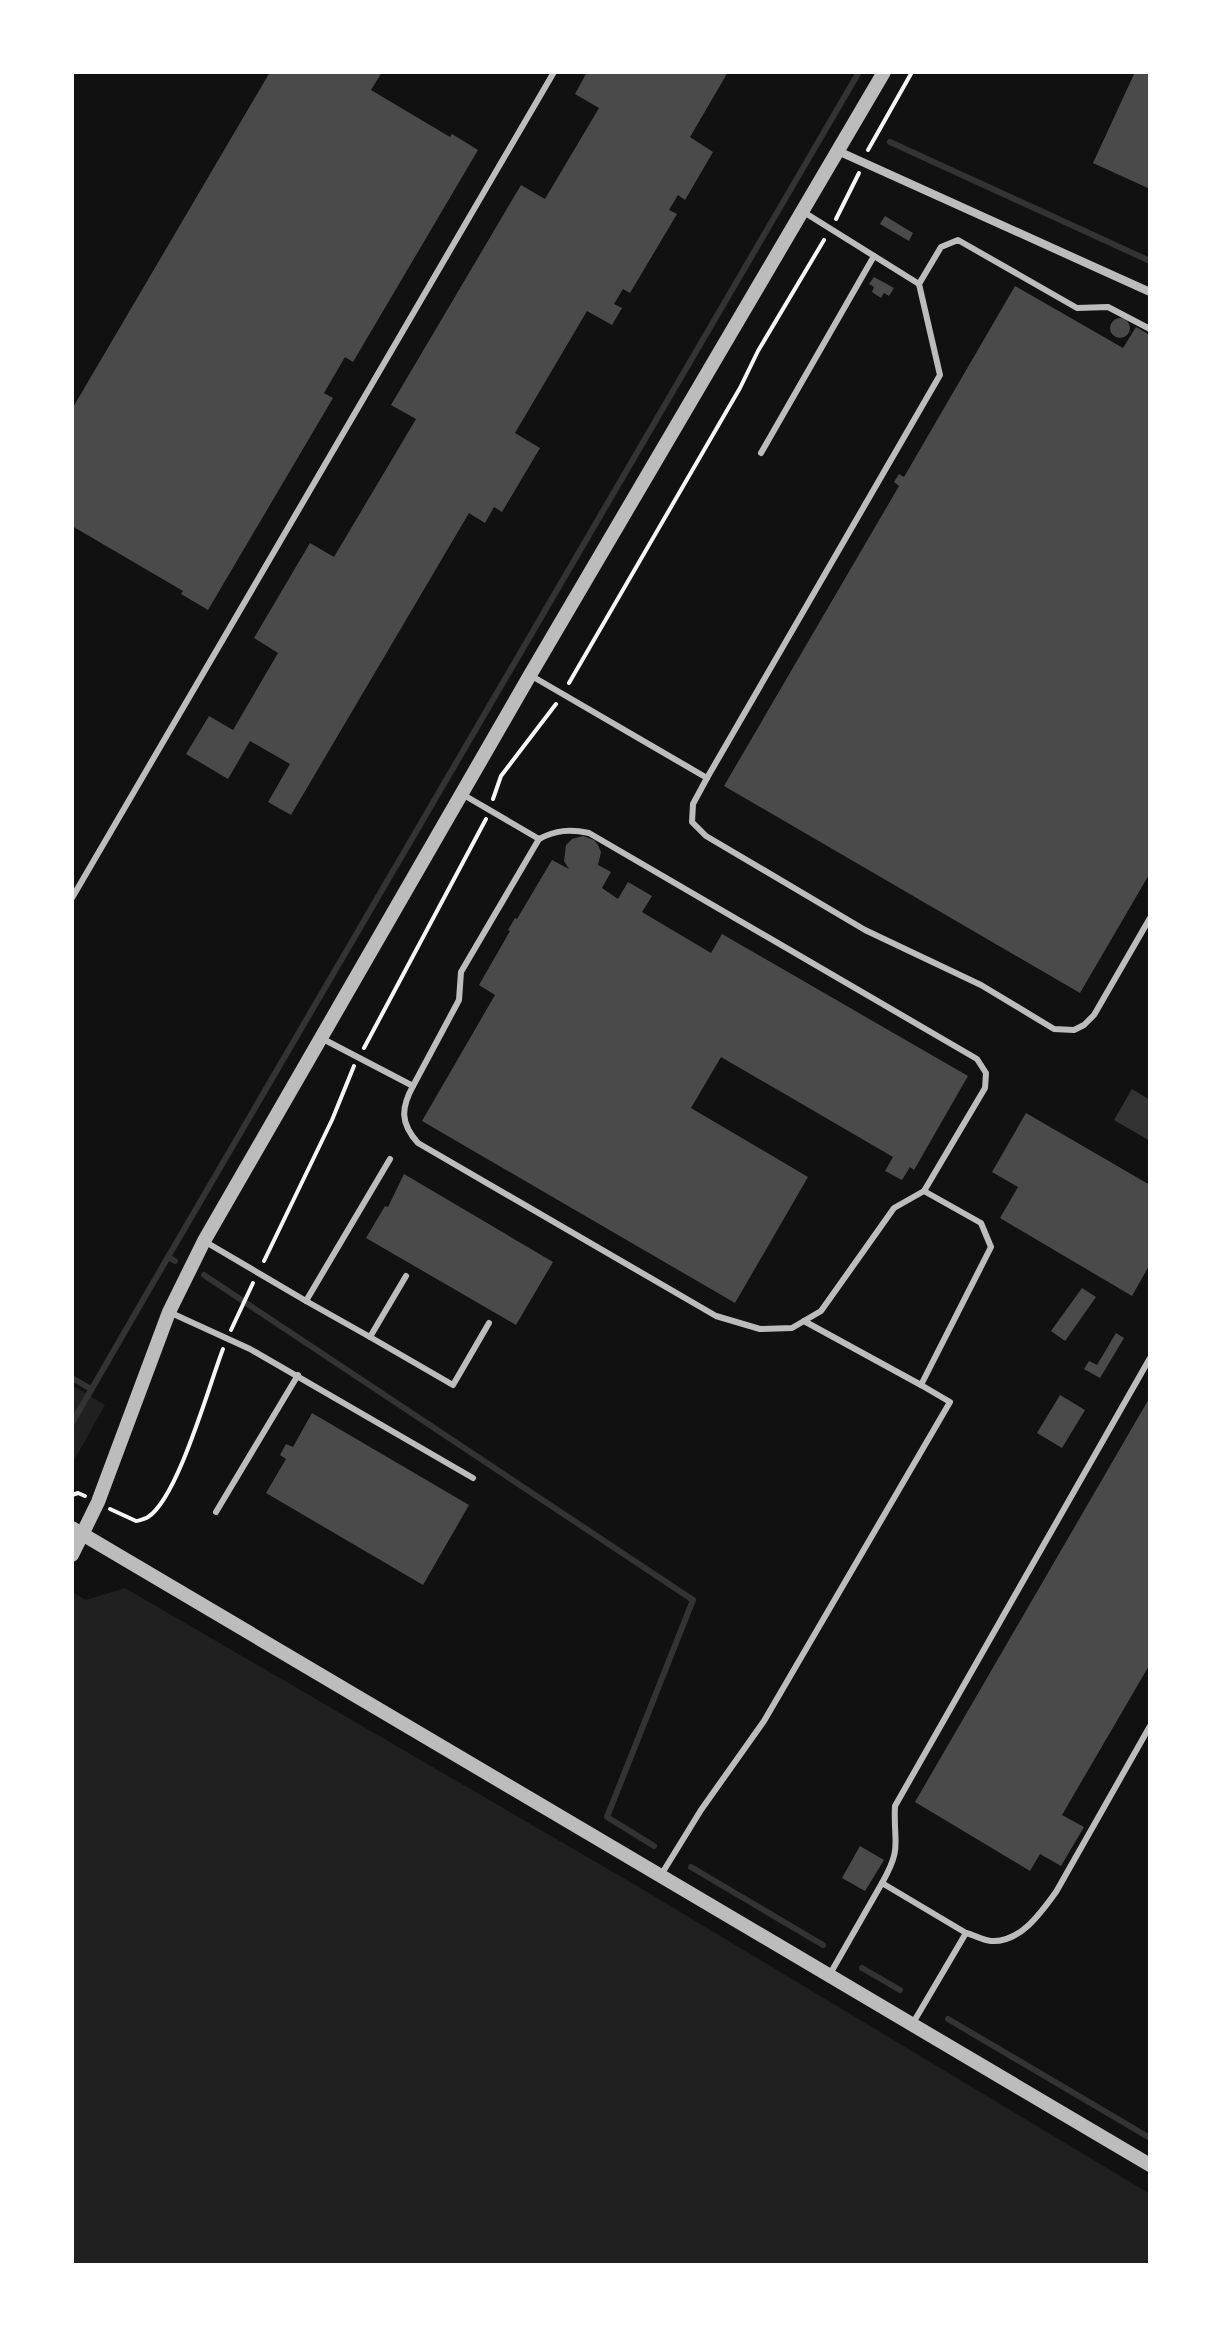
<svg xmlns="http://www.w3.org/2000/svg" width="1222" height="2337" font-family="'Roboto Condensed',sans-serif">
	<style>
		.green { fill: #202020 }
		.water { fill: #333 }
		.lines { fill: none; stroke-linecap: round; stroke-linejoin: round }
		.stream { stroke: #333; stroke-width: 6 }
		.building { fill: #4a4a4a }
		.path { stroke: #f5f5f5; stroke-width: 4 }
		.service { stroke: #bcbcbc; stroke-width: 6 }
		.minor { stroke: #bcbcbc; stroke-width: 8 }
		.tertiary { stroke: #bcbcbc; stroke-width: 14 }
	</style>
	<rect width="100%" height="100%" fill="#111"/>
	<g class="green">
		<polygon points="72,1385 105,1405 72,1464"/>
		<polygon points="125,1588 637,1886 1150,2194 1150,2265 72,2265 72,1592 86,1600"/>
	</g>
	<polygon class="water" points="1132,1089 1150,1100 1150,1141 1114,1120"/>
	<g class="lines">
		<g class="stream">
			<polyline points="890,142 1150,261"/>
			<polyline points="168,1257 859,72"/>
			<polyline points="204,1275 693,1600 607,1817 654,1846"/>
			<polyline points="72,1378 91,1389"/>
			<polyline points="72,1423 168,1257 175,1261"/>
			<polyline points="691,1867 823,1945"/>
			<polyline points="862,1968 900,1990"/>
			<polyline points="948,2019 1150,2138"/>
		</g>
	</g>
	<g class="building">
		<polygon points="270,72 382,72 371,90 450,137 452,134 478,150 353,362 345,357 324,393 333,398 208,610 181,594 183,591 72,526 72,409"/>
		<polygon points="587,72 728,72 690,137 713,152 685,200 678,195 669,210 677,214 630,293 623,289 614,304 622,308 612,325 587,311 515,433 540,448 502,512 494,507 485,523 469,513 291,815 268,802 290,764 250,741 228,779 186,754 209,716 233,730 278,653 254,638 310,543 334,557 416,419 391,405 521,185 545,199 599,108 575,94"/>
		<polygon points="1135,72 1150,72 1150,189 1093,163"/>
		<polygon points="885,216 913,233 909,241 880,224"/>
		<polygon points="874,277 894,288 889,296 884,293 881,298 872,292 874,287 869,284"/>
		<polygon points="1015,286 1123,348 1136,327 1150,335 1150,873 1080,993 724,786 899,486 894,482 899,474 904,477"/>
		<circle cx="1120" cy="328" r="10"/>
		<polygon points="583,836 594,840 598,845 601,852 598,865 611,872 602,888 618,899 628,882 652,896 642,912 711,953 722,934 968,1076 914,1170 910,1167 902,1180 885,1171 893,1157 721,1057 691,1108 808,1177 735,1303 422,1121 495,995 479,985 510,931 508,930 515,918 517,919 552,860 569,869 564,861 566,845 572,839"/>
		<polygon points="1026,1113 1150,1185 1150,1264 1132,1296 1000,1218 1018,1187 992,1172"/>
		<polygon points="404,1174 553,1262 516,1325 366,1238 385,1206 388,1207"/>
		<polygon points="1082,1288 1096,1297 1065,1341 1051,1331"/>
		<polygon points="1116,1333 1124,1338 1100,1378 1084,1369 1089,1361 1097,1365"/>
		<polygon points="1060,1395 1085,1410 1062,1448 1037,1433"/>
		<polygon points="1150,1397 1150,1664 1062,1815 1084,1827 1061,1866 1040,1854 1030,1871 915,1802"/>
		<polygon points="312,1413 469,1505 423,1585 266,1493 286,1459 280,1455 286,1444 293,1447"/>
		<polygon points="860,1846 884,1860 865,1891 842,1878"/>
	</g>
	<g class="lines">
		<g class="path">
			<polyline points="868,150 912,72"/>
			<polyline points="836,219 859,173"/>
			<polyline points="569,683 740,388 758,351 824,240"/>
			<polyline points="493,799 501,776 556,704"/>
			<polyline points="364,1048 486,819"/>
			<polyline points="264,1261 332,1120 354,1066"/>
			<polyline points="231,1330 253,1283"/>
			<polyline points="72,1495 78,1493 85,1496"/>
			<path d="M110 1509 136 1521C138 1521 147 1518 148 1517 178 1498 209 1385 223 1349"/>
		</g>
		<g class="service">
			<polyline points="802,211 919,284"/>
			<polyline points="761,453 874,256"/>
			<polyline points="530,675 707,778 940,375 919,284 941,247 958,240 1077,308 1108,307 1150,329"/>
			<polyline points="707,778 693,804 692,822 706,836 865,930 981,985 1054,1029 1074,1030 1084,1025 1094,1015 1150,918"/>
			<polyline points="72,898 554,72"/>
			<polyline points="323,1039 413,1086 459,1000 461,972 539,839 462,794"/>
			<path d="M413 1086C401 1108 400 1123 418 1143L716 1316 760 1329 792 1328 821 1311 894 1208 924 1191 985 1088 986 1073 977 1059 589 833C570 829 556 830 539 839"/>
			<polyline points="204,1241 306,1301 390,1159"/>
			<polyline points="306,1301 370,1337 406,1276"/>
			<polyline points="169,1312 250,1349 473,1478"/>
			<polyline points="804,1321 921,1385"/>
			<polyline points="370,1337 453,1385 489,1323"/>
			<polyline points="216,1512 298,1375"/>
			<polyline points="661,1875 701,1810 764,1721 950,1402 921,1385 991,1247 981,1223 924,1191"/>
			<path d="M882 1883C903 1846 893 1844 895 1806L1150 1358"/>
			<path d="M966 1933C974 1935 983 1940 991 1941 1020 1943 1041 1913 1056 1892L1150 1726"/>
			<polyline points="830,1974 882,1883 966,1933 913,2023"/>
		</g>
		<polyline class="minor" points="838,151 1150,292"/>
		<g class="tertiary">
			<polyline points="72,1528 1150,2165"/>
			<polyline points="72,1555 98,1502 169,1312 204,1241 530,675 884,72"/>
		</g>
	</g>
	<rect width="1222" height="2337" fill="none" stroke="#ffffff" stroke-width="148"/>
</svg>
